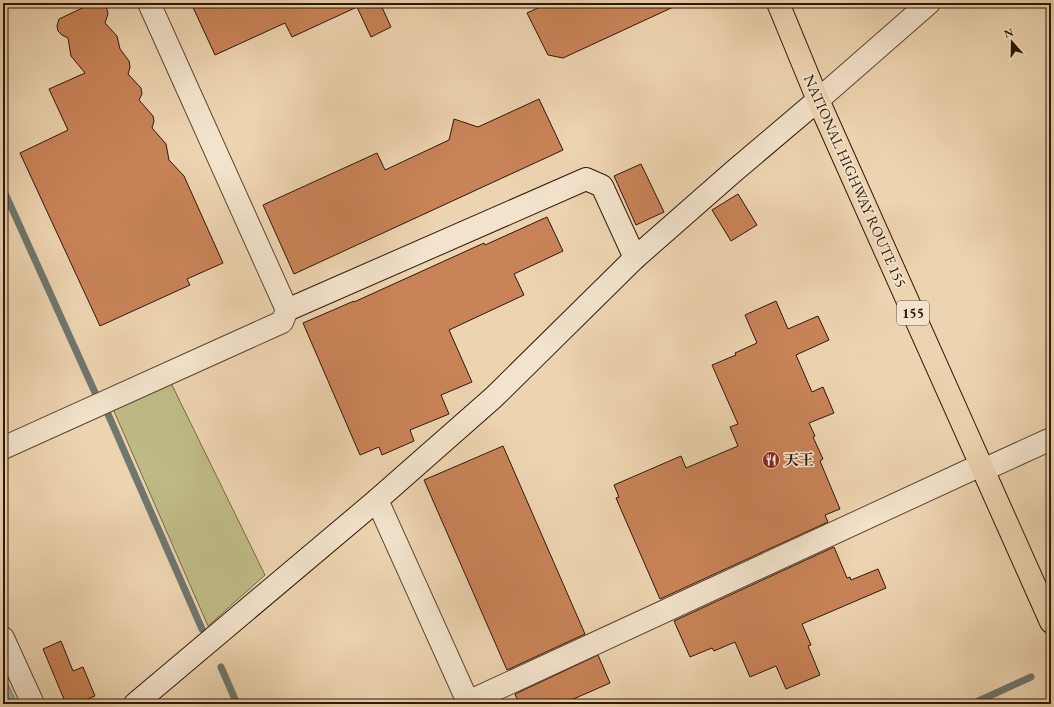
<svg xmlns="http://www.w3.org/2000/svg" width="1054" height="707" font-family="'EB Garamond','Noto Serif JP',serif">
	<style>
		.green { fill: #bfbb86; stroke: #766948 }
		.water { fill: #9ab7b1; stroke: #6f776e }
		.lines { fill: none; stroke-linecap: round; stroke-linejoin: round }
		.stream { stroke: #6f776e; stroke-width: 7 }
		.building { fill: #c98358; stroke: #2e1709 }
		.street-casing { stroke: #5e4633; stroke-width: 24 }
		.secondary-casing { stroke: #2e1709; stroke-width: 24 }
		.highway-casing { stroke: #2e1709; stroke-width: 24 }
		.street { stroke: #f3e3cc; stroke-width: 22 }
		.secondary { stroke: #f3e3cc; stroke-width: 22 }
		.highway { stroke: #edd4b0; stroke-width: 22 }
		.labels { text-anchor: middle; stroke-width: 3.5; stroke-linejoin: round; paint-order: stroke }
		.shield { fill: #f3e3cc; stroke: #695444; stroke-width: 1 }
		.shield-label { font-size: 14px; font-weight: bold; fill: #2e1709 }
		.street-label { font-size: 15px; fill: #2e1709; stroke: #f3e3cc }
		.poi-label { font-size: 15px; font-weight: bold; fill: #2e1709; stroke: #f3e3cc; text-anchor: start }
	</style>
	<rect width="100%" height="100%" fill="#edd4b0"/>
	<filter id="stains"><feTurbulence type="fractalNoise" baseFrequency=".005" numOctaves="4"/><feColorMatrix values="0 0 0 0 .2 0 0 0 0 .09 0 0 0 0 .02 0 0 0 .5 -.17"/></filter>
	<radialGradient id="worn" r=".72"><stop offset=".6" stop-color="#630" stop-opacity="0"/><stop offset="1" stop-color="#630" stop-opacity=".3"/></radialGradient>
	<polygon class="green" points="171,383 265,575 208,626 113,409"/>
	<polygon class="water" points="3,674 17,704 3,704"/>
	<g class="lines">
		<g class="stream">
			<polyline points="3,189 97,397"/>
			<polyline points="108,414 202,629"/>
			<polyline points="221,667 237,704"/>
			<polyline points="972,704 1031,677"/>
		</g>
	</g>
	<g class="building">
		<polygon points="93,3 100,3 103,5 107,9 108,14 105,23 117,36 120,49 129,61 130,67 128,74 141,88 142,94 139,100 153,116 154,121 152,128 166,144 169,160 184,176 223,263 187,279 190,285 100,326 20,153 68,130 49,89 85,73 71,56 68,38 62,35 58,31 57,26 59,19"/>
		<polygon points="191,3 380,3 391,27 371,37 357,7 292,37 285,23 215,55"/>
		<polygon points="549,3 682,3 563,58 548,55 527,13"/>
		<polygon points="539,99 563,150 294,274 263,205 377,153 385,170 449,140 454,119 478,127"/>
		<polygon points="641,164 664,212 636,225 614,176"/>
		<polygon points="738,194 757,225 731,241 712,210"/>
		<polygon points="547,217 563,251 514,274 524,295 449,330 472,382 441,395 449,414 410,430 414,441 382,455 379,447 360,455 303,323 354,301 354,302 484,243 485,245"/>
		<polygon points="776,301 788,329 818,316 829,340 796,355 812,392 823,387 834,413 809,423 815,436 813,437 823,459 820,461 840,509 825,515 828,522 660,599 616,498 619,497 614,485 681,456 686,468 738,446 730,427 738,424 712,365 736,355 735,353 757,343 745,315"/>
		<polygon points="503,446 585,634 507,670 424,480"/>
		<polygon points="834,547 847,578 850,577 851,580 878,569 886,588 802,624 811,645 808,646 820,675 786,689 776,666 750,677 735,642 714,651 712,648 690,657 674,621"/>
		<polygon points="61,641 73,671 83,667 95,696 75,704 66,704 43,649"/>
		<polygon points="598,655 610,683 562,704 519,704 515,694"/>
	</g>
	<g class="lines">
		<g class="street-casing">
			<g id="street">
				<polyline points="818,100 929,3"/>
				<polyline points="3,448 282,322 287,310 149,3"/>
				<polyline points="983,470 1051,439"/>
				<polyline points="377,500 468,702 981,465"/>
				<polyline points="3,638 33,704"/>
			</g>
		</g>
		<g class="secondary-casing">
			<g id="secondary">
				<polyline points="287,310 586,179 602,186 635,258"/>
				<polyline points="135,704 377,500 494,397 635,258 733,172 818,100"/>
			</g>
		</g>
		<g class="highway-casing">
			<polyline id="highway" points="778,3 818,100 1051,622"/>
		</g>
		<use href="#street" class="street"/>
		<use href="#secondary" class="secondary"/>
		<use href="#highway" class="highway"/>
	</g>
	<defs>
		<g id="restaurant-disc" transform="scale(0.9)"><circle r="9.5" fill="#8f2418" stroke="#f3e3cc"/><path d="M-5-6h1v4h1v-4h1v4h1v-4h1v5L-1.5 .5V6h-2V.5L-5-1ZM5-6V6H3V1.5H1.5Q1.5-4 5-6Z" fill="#fff"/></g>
	</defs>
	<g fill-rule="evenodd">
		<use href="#restaurant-disc" x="771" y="460"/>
	</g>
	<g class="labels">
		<rect class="shield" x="897" y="301" width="32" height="24" rx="3"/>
		<g class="shield-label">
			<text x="913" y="318">155</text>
		</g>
		<g class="street-label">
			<text transform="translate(855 181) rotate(66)" y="5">NATIONAL HIGHWAY ROUTE 155</text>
		</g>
		<g class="poi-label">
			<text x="784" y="465">天王</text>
		</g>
	</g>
	<rect width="1054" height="707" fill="none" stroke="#edd4b0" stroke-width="16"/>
	<rect x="4" y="4" width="1046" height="699" fill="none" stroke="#2e1709" stroke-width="2"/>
	<rect x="8" y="8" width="1038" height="691" fill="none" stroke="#2e1709"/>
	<g transform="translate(1012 42) rotate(340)" stroke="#f3e3cc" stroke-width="3" paint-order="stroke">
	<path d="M0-3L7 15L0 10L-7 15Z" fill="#2e1709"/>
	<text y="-6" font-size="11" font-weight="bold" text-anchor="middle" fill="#2e1709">N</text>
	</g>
	<rect width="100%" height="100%" filter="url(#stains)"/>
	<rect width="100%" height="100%" fill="url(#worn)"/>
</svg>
